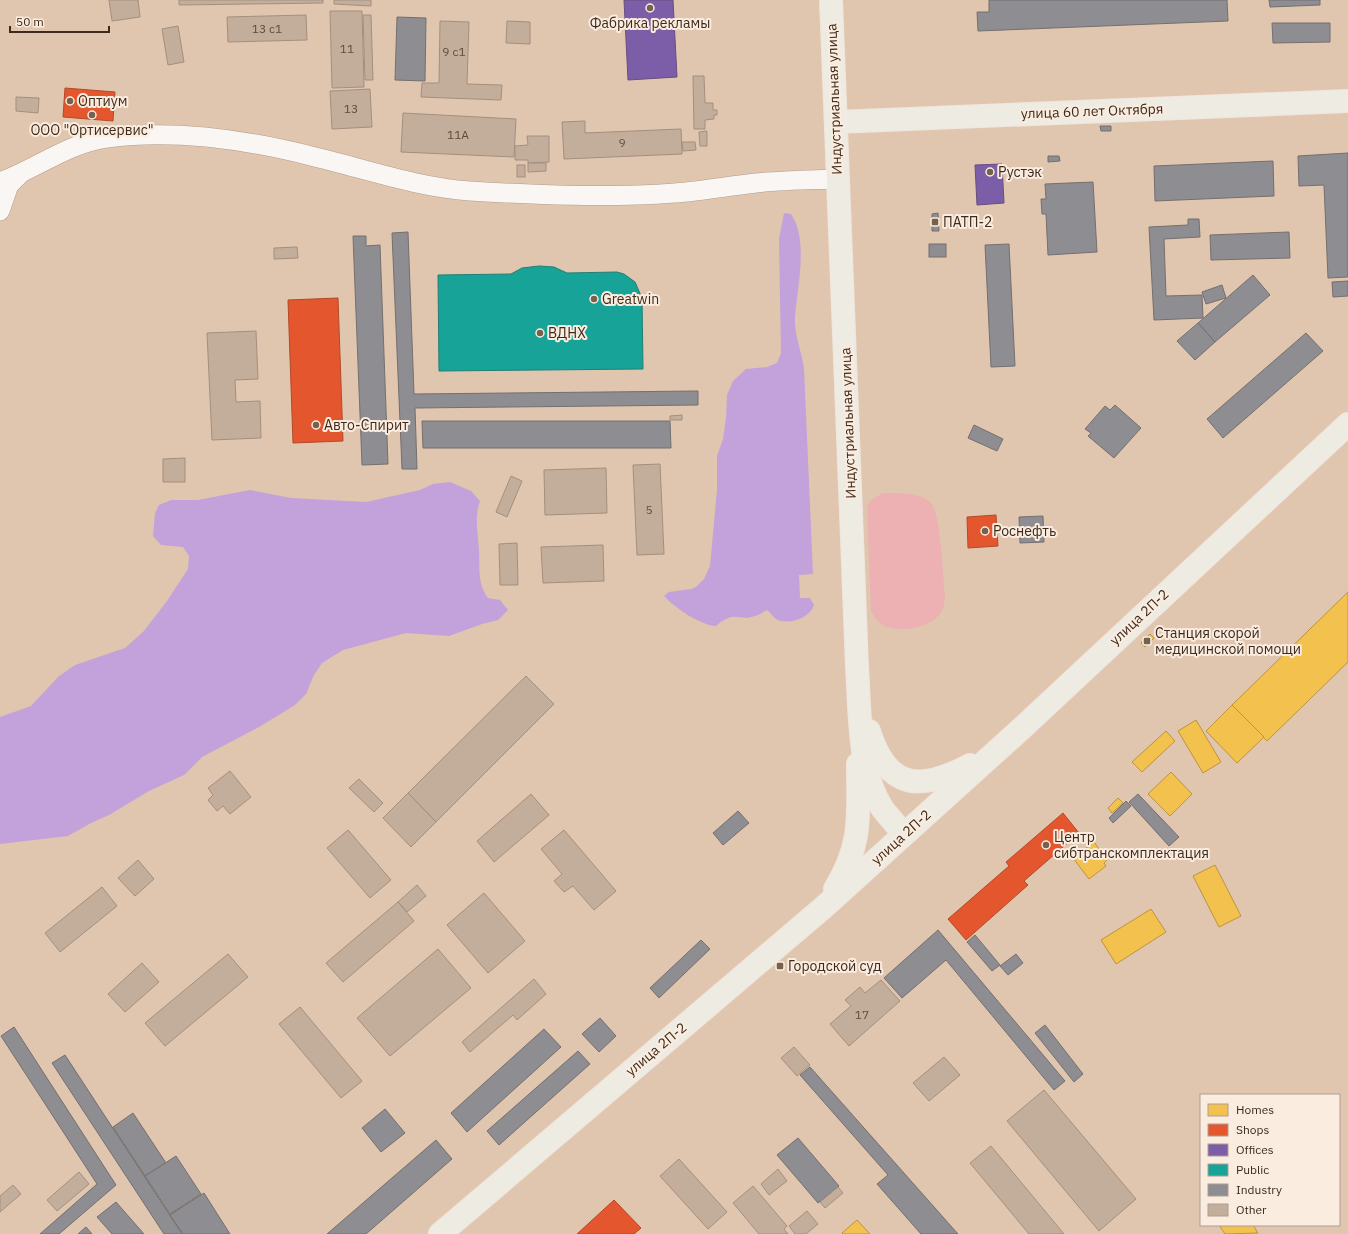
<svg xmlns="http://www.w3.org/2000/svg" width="1348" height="1234" font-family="'IBM Plex Sans',sans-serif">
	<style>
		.green { fill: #edb1b4 }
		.water { fill: #c3a1db }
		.homes { fill: #f2c14e; stroke: #bc943e }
		.shops { fill: #e4572e; stroke: #b24a28 }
		.offices { fill: #7b5ea7; stroke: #684e7d }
		.public { fill: #17a398; stroke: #227f72 }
		.industry { fill: #8d8d92; stroke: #756f6e }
		.building { fill: #c3ae9c; stroke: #a48f7e }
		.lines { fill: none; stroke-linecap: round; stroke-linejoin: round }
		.minor-casing { stroke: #b29e8c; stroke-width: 20 }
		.major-casing { stroke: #f1e5db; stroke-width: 24 }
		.minor { stroke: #faf6f3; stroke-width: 19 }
		.major { stroke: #eeebe3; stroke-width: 22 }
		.poi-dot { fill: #76604e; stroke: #fbece0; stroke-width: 1.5 }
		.labels { text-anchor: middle; stroke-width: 4; stroke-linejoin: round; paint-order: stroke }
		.number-label { font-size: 12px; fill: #5e4b3a }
		.poi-label { font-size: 14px; fill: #3d2a1a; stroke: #fbece0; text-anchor: start }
		.street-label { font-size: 14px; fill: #3d2a1a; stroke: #fbece0 }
	</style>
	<rect width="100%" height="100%" fill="#e0c5af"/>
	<path class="green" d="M883 493C897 493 921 492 931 503 941 515 943 578 945 597 944 603 944 608 941 612 931 629 896 634 881 624 877 621 874 616 871 611L867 507 870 501Z"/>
	<g class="water">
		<path d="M784 213 791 214C809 240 797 288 795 317 794 335 802 352 804 369L813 574 799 575 800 598H810L814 605C810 618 788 626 776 619 773 617 770 612 767 610 763 612 759 615 755 616 738 622 736 609 716 626 700 625 675 608 664 596L669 592 691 589 696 587 704 579 710 566 717 490V456L723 439 726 418 727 395 733 381 746 369 767 367 777 363 781 353 779 239Z"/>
		<path d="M450 482 471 491 480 501C474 518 478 532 479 550 480 568 477 583 488 598L500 600 508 610 498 620 482 624 449 636 406 633 343 650 322 663 314 675 306 694 295 705 259 727 202 757 184 775 149 791 109 815 91 823 68 836 0 844V717L31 706 58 677 75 665 125 648 143 632 167 601 188 569 189 556 183 547 161 545 153 536 155 513 159 505 171 500H198L250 490 291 498 366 502 420 490 433 484Z"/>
	</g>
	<g class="homes">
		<polygon points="1348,592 1348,662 1267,741 1232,705"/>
		<polygon points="1150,634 1154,638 1145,647 1141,643"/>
		<polygon points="1232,705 1264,737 1237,763 1206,731"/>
		<polygon points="1196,720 1221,762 1203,773 1178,731"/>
		<polygon points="1166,731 1175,741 1142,772 1132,762"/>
		<polygon points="1171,772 1192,794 1170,816 1148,794"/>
		<polygon points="1118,798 1123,803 1112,813 1108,808"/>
		<polygon points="1094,842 1107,860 1104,863 1106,866 1089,879 1073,858"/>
		<polygon points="1215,865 1241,916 1219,927 1193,876"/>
		<polygon points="1151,909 1166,932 1116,964 1101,940"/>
		<polygon points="857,1220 870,1234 843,1234 842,1233"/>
		<polygon points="1219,1225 1253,1225 1258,1233 1225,1234"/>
	</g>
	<g class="shops">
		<polygon points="65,88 115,92 113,121 63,117"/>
		<polygon points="338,298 343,441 293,443 288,300"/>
		<polygon points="996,515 998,546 968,548 967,517"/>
		<polygon points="1063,813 1079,833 1024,881 1028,885 966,940 948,919 1009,866 1006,862"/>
		<polygon points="614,1200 641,1228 634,1234 577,1234"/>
	</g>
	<g class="offices">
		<polygon points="624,0 673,0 677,77 628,80"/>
		<polygon points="1002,164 1004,203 977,205 975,165"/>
	</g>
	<polygon class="public" points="539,266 554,267 567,273 617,272 624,274 635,282 642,298 643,369 439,371 438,275 511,274 522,268"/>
	<g class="industry">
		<polygon points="989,0 1227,0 1228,21 978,31 977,12 989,12"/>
		<polygon points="1269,0 1320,0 1320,5 1270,7"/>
		<polygon points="397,17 426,18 425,81 395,80"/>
		<polygon points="1272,23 1330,23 1330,42 1273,43"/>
		<polygon points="1100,126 1111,126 1111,131 1101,131"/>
		<polygon points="1348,153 1348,277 1328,278 1324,185 1299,186 1298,156"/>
		<polygon points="1048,156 1059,156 1060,161 1048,162"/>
		<polygon points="1273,161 1274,196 1155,201 1154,166"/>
		<polygon points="1093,182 1097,252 1048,255 1046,214 1042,214 1041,199 1046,199 1045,184"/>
		<polygon points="938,213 939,231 932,231 932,214"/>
		<polygon points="1188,219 1199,219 1200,237 1164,239 1166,296 1202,295 1203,318 1154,320 1149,227 1188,225"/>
		<polygon points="408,232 414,394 698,391 698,405 415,408 417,469 402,469 392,233"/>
		<polygon points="1289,232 1290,258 1211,260 1210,235"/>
		<polygon points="353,236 366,236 366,246 380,245 388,464 362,465"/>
		<rect x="929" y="244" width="17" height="13"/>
		<polygon points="1009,244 1015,366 991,367 985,245"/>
		<polygon points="1253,275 1270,295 1215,342 1198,323"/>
		<polygon points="1348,281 1348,296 1333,297 1332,282"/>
		<polygon points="1222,285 1226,298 1206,304 1202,292"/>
		<polygon points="1198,323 1215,342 1195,360 1177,341"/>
		<polygon points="1306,333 1323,351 1223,438 1207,419"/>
		<polygon points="1115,405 1141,428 1114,458 1088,436 1091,433 1085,429 1105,406 1110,410"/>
		<polygon points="422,421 670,421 671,448 423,448"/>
		<polygon points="974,425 1003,439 997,451 968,438"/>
		<polygon points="1043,516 1044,542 1020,543 1019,517"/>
		<polygon points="1138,794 1179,837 1169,846 1129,802"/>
		<polygon points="1126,801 1131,806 1113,823 1109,818"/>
		<polygon points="738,811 749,823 723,845 713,833"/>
		<polygon points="938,930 1065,1081 1054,1090 946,960 902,998 884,978"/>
		<polygon points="975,935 1000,965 992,971 967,942"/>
		<polygon points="701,940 710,949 659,998 650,988"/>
		<polygon points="1016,954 1023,963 1008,975 1000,966"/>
		<polygon points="600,1018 616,1036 599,1052 582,1034"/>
		<polygon points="1045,1025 1083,1074 1074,1082 1035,1033"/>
		<polygon points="14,1027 116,1185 59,1234 40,1234 97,1184 1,1036"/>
		<polygon points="544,1029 561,1047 467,1132 451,1113"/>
		<polygon points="578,1051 590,1064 499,1145 487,1131"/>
		<polygon points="65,1055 182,1234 164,1234 52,1063"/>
		<polygon points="810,1067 958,1234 921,1234 877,1184 888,1175 800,1075"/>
		<polygon points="385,1109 405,1133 381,1152 362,1128"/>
		<polygon points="133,1113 166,1163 145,1176 113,1127"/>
		<polygon points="798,1138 839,1186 818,1203 777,1155"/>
		<polygon points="436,1140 452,1159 366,1234 327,1234"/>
		<polygon points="176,1156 201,1194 170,1214 145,1176"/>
		<polygon points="204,1193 230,1234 183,1234 170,1215"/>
		<polygon points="116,1202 144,1234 112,1234 97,1217"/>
		<polygon points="86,1227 92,1234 78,1234"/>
	</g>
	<g class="building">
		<polygon points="109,0 138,0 140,17 112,21"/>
		<polygon points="179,0 323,0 323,3 179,5"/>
		<polygon points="334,0 371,0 371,6 334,4"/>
		<polygon points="330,11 362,11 364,87 332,88"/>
		<polygon points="306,15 307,40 228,42 227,17"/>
		<polygon points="363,15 371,15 373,80 365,80"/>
		<polygon points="440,21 469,22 467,84 502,85 501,100 421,97 422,83 439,83"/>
		<polygon points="507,21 530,22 530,44 506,43"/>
		<polygon points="178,26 184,62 168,65 162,29"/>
		<polygon points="693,76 704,76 705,103 713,103 713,110 717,110 717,115 714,115 714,119 705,120 705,129 694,129"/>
		<polygon points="370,89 372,127 332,129 330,91"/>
		<polygon points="16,97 39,98 38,113 16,111"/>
		<polygon points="403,113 516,119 514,157 401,152"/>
		<polygon points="585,121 585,133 681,129 682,154 564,159 562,122"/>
		<polygon points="707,131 707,146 700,146 699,132"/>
		<polygon points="527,136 549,136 549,162 528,163 528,160 515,160 515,146 528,145"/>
		<polygon points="682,142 695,142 696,150 683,151"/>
		<polygon points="528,163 546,163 546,171 528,172"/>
		<rect x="517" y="165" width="8" height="12"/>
		<polygon points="297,247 298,258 274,259 274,248"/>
		<polygon points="256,331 258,379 235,380 236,402 260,401 261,438 212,440 207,333"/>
		<polygon points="682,415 682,420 670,420 670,416"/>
		<polygon points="185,458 185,482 163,482 163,459"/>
		<polygon points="660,464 664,554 637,555 633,465"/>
		<polygon points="606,468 607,513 545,515 544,470"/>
		<polygon points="511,476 522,481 507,517 496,512"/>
		<polygon points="517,543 518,585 500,585 499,544"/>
		<polygon points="603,545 604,581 543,583 541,547"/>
		<polygon points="526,676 554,704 436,822 408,793"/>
		<polygon points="230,771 251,797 230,814 223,806 217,811 208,800 213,795 208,788"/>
		<polygon points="359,779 383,803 374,812 349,788"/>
		<polygon points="408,793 436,822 411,847 383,818"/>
		<polygon points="531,794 549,815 494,862 477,841"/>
		<polygon points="348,830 391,880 370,898 327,848"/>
		<polygon points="564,830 616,891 594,910 573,886 564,892 554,881 562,874 541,849"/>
		<polygon points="138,860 154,879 135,896 118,878"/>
		<polygon points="417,885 426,896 407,912 398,902"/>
		<polygon points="102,887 117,906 60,952 45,933"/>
		<polygon points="484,893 525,941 488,973 447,925"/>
		<polygon points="398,902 414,921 343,982 326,963"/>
		<polygon points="438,949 471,988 390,1056 357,1018"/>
		<polygon points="228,954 248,977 165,1046 145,1023"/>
		<polygon points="142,963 159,982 125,1012 108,994"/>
		<polygon points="534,979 546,994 517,1020 513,1015 470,1052 462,1042"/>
		<polygon points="881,980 900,1001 849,1046 830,1024 851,1006 845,1000 860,987 865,993"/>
		<polygon points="300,1007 362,1081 341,1098 279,1024"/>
		<polygon points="794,1047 810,1065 797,1076 781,1058"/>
		<polygon points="944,1057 960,1075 929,1101 913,1083"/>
		<polygon points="1044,1090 1136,1199 1099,1231 1007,1121"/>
		<polygon points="991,1146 1064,1234 1029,1234 970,1163"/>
		<polygon points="679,1159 727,1212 708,1229 660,1176"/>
		<polygon points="778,1169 787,1181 769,1195 761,1184"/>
		<polygon points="79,1172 89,1184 57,1211 47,1200"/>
		<polygon points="13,1185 21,1194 0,1212 0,1196"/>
		<polygon points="753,1186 787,1226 784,1229 788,1234 759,1234 733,1203"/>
		<polygon points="838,1187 843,1193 825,1208 820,1202"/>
		<polygon points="807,1211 818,1224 806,1234 795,1234 789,1226"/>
	</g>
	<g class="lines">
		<g class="minor-casing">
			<g id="minor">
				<path d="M0 182C36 169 68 143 107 138 175 129 249 140 315 157 366 169 416 187 470 191 538 195 607 198 675 193 702 191 729 186 756 183 783 180 810 180 837 179"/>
				<polyline points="0,211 9,185 20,174"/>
			</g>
		</g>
		<g class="major-casing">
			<g id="major">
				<path d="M831 0 857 667C860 711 858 770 882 808 889 817 897 826 904 834"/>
				<polyline points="836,122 1348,101"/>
				<path d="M869 731C888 791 921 791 970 765"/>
				<path d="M835 889C863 843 858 815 858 764"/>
				<polyline points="440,1234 824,907 1021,729 1348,424"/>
			</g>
		</g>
		<use href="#minor" class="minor"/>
		<use href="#major" class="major"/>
	</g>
	<g class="poi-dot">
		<circle cx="650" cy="8" r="4"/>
		<circle cx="70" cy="101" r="4"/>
		<circle cx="92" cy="115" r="4"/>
		<circle cx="990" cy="172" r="4"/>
		<rect x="931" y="218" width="8" height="8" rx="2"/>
		<circle cx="594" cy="299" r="4"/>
		<circle cx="540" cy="333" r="4"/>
		<circle cx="316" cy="425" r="4"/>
		<circle cx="985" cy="531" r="4"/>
		<rect x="1143" y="637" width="8" height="8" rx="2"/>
		<circle cx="1046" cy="845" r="4"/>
		<rect x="776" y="962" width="8" height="8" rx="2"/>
	</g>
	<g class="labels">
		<g class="number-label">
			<text x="267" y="33">13 с1</text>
			<text x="347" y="53">11</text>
			<text x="454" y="56">9 с1</text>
			<text x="351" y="113">13</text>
			<text x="458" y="139">11А</text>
			<text x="622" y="147">9</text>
			<text x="649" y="514">5</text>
			<text x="862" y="1019">17</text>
		</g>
		<g class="poi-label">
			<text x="650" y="28" text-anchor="middle">Фабрика рекламы</text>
			<text x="78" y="106">Оптиум</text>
			<text x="92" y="135" text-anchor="middle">ООО "Ортисервис"</text>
			<text x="998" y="177">Рустэк</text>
			<text x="943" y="227">ПАТП-2</text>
			<text x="602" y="304">Greatwin</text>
			<text x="548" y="338">ВДНХ</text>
			<text x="324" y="430">Авто-Спирит</text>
			<text x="993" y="536">Роснефть</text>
			<text x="1155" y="638">Станция скорой<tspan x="1155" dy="16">медицинской помощи</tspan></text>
			<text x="1054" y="842">Центр<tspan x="1054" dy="16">сибтранскомплектация</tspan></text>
			<text x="788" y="971">Городской суд</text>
		</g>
		<g class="street-label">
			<text transform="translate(834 99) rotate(-92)" y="5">Индустриальная улица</text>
			<text transform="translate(1092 111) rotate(-2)" y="5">улица 60 лет Октября</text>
			<text transform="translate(848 423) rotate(-92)" y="5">Индустриальная улица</text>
			<text transform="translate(1139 617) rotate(-43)" y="5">улица 2П-2</text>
			<text transform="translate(901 837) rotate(-42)" y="5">улица 2П-2</text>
			<text transform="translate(656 1049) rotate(-40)" y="5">улица 2П-2</text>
		</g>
	</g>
	<rect x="1200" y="1094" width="140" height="132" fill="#fbece0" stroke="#af9e91"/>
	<rect x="1208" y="1104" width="20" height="12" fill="#f2c14e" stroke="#af9e91"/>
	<text x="1236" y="1114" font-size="12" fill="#3d2a1a">Homes</text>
	<rect x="1208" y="1124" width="20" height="12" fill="#e4572e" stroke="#af9e91"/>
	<text x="1236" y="1134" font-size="12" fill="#3d2a1a">Shops</text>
	<rect x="1208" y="1144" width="20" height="12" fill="#7b5ea7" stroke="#af9e91"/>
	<text x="1236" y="1154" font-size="12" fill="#3d2a1a">Offices</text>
	<rect x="1208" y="1164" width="20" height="12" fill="#17a398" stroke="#af9e91"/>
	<text x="1236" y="1174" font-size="12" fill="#3d2a1a">Public</text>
	<rect x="1208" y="1184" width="20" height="12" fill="#8d8d92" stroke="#af9e91"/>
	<text x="1236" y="1194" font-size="12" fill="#3d2a1a">Industry</text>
	<rect x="1208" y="1204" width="20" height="12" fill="#c3ae9c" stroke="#af9e91"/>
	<text x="1236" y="1214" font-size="12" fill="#3d2a1a">Other</text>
	<path d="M10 26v6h99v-6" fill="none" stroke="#3d2a1a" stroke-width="2"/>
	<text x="16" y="26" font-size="12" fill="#3d2a1a" stroke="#fbece0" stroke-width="3" paint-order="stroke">50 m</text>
</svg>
